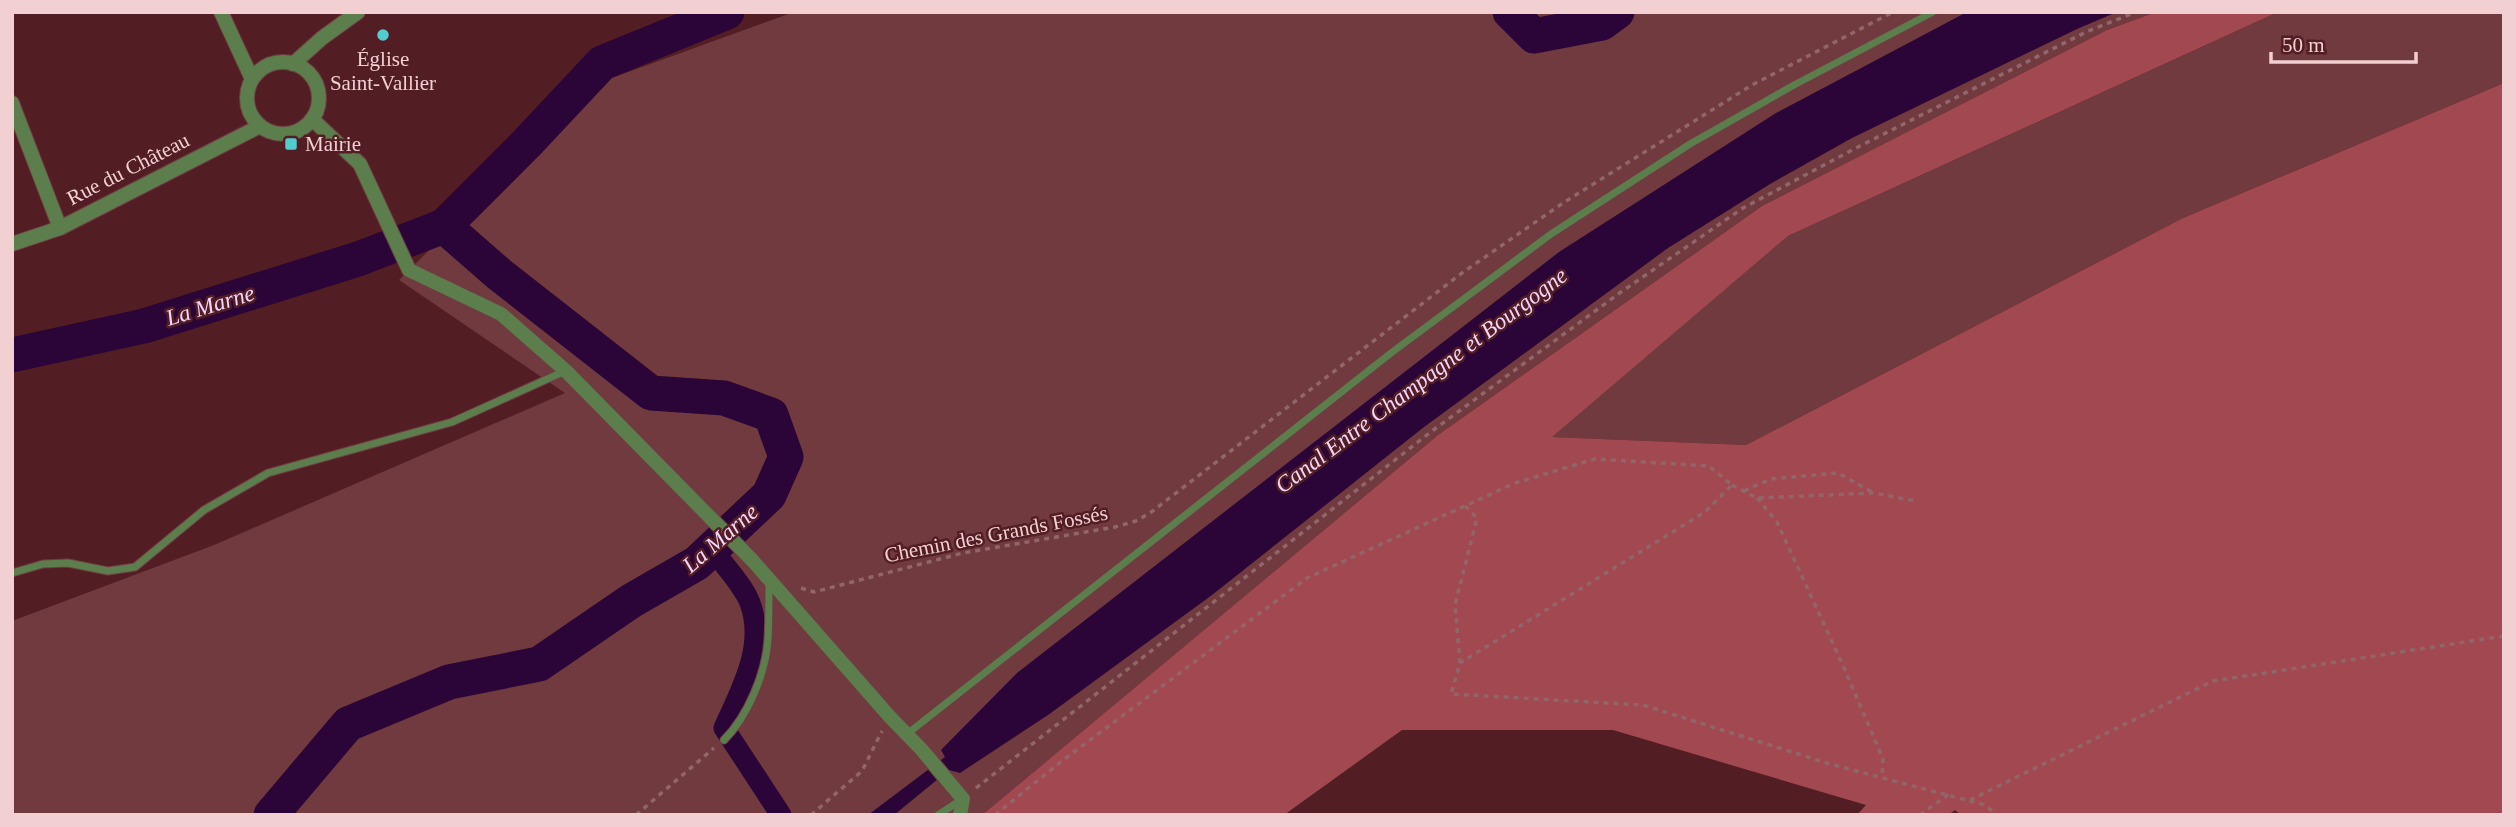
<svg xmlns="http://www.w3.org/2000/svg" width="2516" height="827" font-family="Georgia,serif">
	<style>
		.green { fill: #703a3e }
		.forest { fill: #a24851 }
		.water { fill: #2b0537 }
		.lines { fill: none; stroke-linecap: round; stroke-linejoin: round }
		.canal { stroke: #2b0537; stroke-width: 21 }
		.river { stroke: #2b0537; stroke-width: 35 }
		.service-casing { stroke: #6f3e43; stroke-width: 9 }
		.minor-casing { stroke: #6f3e43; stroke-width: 16 }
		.tertiary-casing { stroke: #6f3e43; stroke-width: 16 }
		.path { stroke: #926569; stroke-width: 3.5; stroke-dasharray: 5 5; stroke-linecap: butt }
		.service { stroke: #5c7d4c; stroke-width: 7 }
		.minor { stroke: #5c7d4c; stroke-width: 14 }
		.tertiary { stroke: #5c7d4c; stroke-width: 14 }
		.poi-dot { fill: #52cdce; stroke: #521e24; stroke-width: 2.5 }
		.labels { text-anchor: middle; stroke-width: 5; stroke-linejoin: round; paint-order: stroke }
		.poi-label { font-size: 21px; fill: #f2cfd1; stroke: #521e24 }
		.street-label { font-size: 21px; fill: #f2cfd1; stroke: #521e24 }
		.water-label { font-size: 23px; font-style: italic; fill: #f1d5fc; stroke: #521e24 }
	</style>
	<rect width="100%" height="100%" fill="#521e24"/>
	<g class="green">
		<polygon points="794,12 2156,12 2107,30 1762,206 1438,435 982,815 12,815 12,621 214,545 565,393 399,280 598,83"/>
		<polygon points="2278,12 2504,12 2504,83 2183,218 1746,445 1551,437 1788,236"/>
	</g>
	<polygon class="forest" points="2156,12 2278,12 1788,236 1552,437 1746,445 2183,218 2504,83 2504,815 1961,815 1955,810 1948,815 1857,815 1866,805 1613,730 1402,730 1284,815 982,815 1438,435 1762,206 2107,30"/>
	<polygon class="water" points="1967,12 2117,12 2077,29 1852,138 1770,184 1668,248 1424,427 1212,595 1048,715 960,773 949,770 894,815 868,815 945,757 941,750 1017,673 1559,252 1776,113"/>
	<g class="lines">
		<path class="canal" d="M712 549C723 564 744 586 750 603 766 646 741 690 724 728L781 815"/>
		<g class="river">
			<polyline points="1510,12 1534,36 1602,23 1617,12"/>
			<polyline points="12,355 144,326 358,259 444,226"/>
			<polyline points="271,815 348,724 449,682 539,664 631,601 697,563 769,495 786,457 771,415 724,398 651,393 499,274 444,226 526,144 602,63 727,12"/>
		</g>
		<g class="service-casing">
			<g id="service">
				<polyline points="12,573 43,564 68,563 108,571 135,567 204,510 268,473 452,422 565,371"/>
				<polyline points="907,734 1391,353 1551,234 1690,144 1794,85 1933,12"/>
				<path d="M724 740C748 716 766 673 768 639 769 620 769 602 769 583"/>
				<polyline points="938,815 961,800"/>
			</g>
		</g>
		<g class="minor-casing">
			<g id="minor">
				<polyline points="12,103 60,228"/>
				<polyline points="312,119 360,164 409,270 501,314 566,371 753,561 890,717 922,750 963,799 960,815"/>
				<polyline points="12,244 60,228 260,126"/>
			</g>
		</g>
		<g class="tertiary-casing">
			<g id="tertiary">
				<polyline points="221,12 252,79"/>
				<circle cx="283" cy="98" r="36"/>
				<polyline points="293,64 322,38 358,12"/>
			</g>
		</g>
		<g class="path">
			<polyline points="1732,485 1757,498 1874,493 1915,501"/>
			<polyline points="1744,491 1771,479 1838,473 1872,492"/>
			<polyline points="1757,498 1777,522 1845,670 1883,759 1882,777"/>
			<polyline points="1465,506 1477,518 1455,605 1460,663 1451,694 1643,705 1830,764 1985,805 1997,815"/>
			<polyline points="801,588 814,592 963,553 1115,527 1136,521 1150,513 1462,273 1563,203 1752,85 1893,12"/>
			<polyline points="976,788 1432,431 1621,292 1743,208 1858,147 2086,32 2136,12"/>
			<polyline points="1970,800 2213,681 2504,636"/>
			<polyline points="636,815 714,748"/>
			<polyline points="811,815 862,771 882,731"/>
			<polyline points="995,815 1062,761 1307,578 1515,483 1595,459 1709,466 1732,485 1705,512 1460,663"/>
			<polyline points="1920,815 1949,794"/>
		</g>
		<use href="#service" class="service"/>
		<use href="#minor" class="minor"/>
		<use href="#tertiary" class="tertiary"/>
	</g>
	<g class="poi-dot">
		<circle cx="383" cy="35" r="7"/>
		<rect x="284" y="137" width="14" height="14" rx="3.5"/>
	</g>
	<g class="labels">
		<g class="poi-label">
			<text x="383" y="66">Église<tspan x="383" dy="24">Saint-Vallier</tspan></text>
			<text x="305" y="151" text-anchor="start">Mairie</text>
		</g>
		<g class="street-label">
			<text transform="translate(128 169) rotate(-27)" y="7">Rue du Château</text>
			<text transform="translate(996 534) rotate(-11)" y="7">Chemin des Grands Fossés</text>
		</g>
		<g class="water-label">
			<text transform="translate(210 305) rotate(-17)" y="8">La Marne</text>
			<text transform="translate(1421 380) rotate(-37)" y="8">Canal Entre Champagne et Bourgogne</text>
			<text transform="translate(720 538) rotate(-41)" y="8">La Marne</text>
		</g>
	</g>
	<rect width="2516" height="827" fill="none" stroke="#f2cfd1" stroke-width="28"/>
	<path d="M2271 52v10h145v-10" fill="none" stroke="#f2cfd1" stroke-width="3.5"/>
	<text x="2282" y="52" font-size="21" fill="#f2cfd1" stroke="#521e24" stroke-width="5" paint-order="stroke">50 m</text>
</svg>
